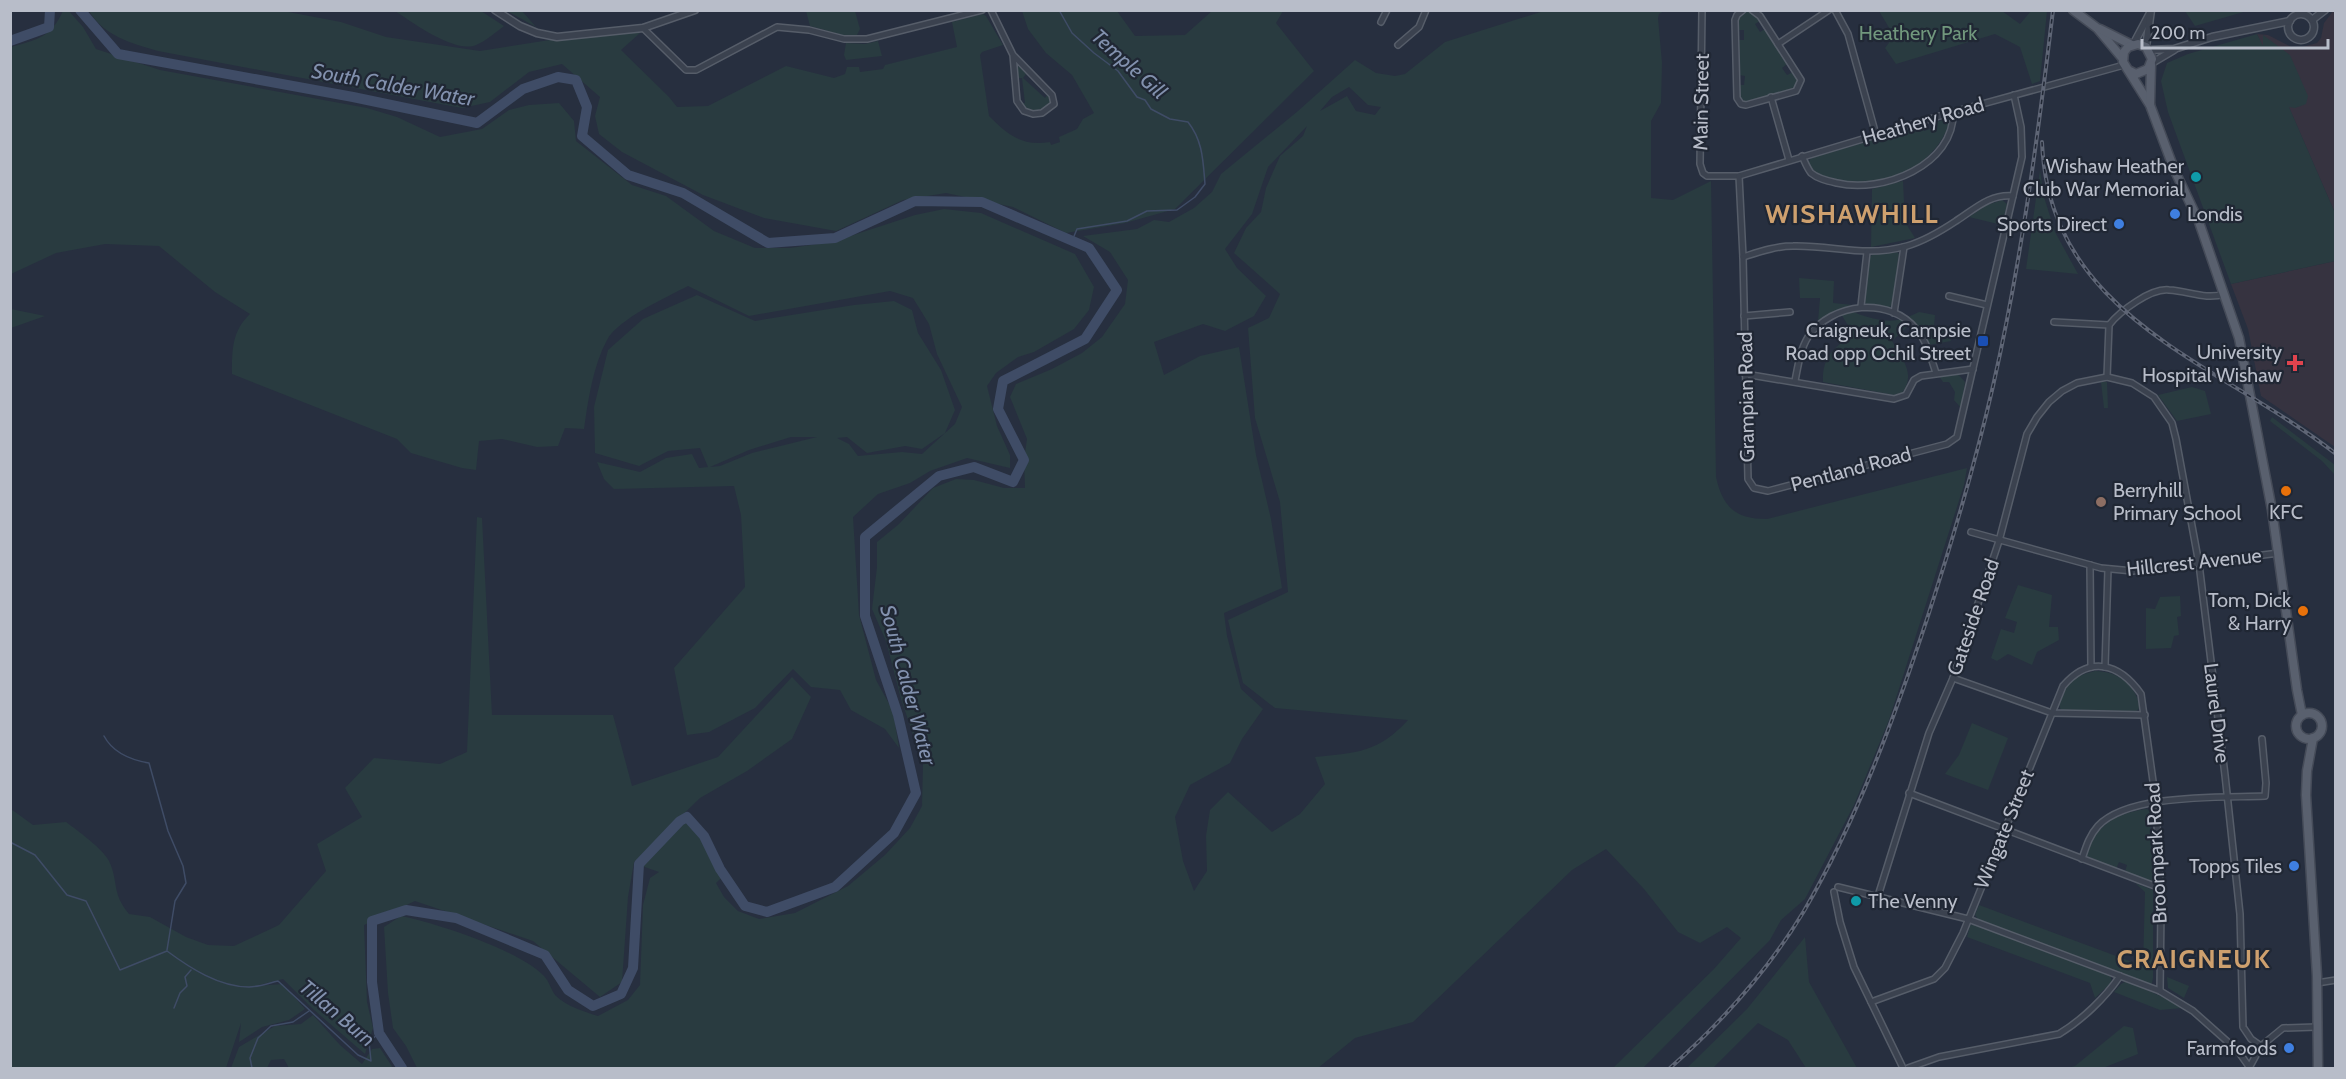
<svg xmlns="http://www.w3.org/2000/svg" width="2346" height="1079" font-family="Cabin,sans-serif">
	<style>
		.medical { fill: #363340 }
		.green { fill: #293b40; fill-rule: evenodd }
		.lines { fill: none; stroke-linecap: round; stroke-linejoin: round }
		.stream { stroke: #3f4c66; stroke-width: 1.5 }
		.river { stroke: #3f4c66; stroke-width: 10 }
		.minor-casing { stroke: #565d69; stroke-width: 8 }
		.tertiary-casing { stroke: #565d69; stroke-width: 9 }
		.primary-casing { stroke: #454b58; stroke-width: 11 }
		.minor { stroke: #3b424f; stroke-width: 5 }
		.tertiary { stroke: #3b424f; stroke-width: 6 }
		.primary { stroke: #59606e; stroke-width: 8 }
		.rail-casing { stroke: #5e6575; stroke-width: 4 }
		.rail { stroke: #202734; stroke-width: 1.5; stroke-dasharray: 4.5; stroke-linecap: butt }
		.culture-dot { fill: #0f9aa8; stroke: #202734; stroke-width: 2 }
		.shop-dot { fill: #3f7fe0; stroke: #202734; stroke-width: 2 }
		.transit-dot { fill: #1a4fb4; stroke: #202734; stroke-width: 2 }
		.health-dot { fill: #e0444e; stroke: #202734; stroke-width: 2 }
		.food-dot { fill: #e8710a; stroke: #202734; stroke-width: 2 }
		.education-dot { fill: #8d6e63; stroke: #202734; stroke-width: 2 }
		.labels { text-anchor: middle; stroke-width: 4.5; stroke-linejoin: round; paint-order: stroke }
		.park-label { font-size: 20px; fill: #71987d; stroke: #202734 }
		.street-label { font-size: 20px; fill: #b8bdc9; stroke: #202734 }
		.poi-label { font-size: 20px; fill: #b8bdc9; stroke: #202734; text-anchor: end }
		.water-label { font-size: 21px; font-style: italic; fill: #8291ae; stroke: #202734 }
		.district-label { font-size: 26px; font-weight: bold; letter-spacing: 1.5px; fill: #cea06e; stroke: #202734 }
	</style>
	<rect width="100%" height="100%" fill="#272f3f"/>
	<g class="medical">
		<polygon points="2333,11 2335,11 2335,213 2257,34 2268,35 2295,49 2317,43 2321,38 2324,23"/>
		<polygon points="2335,261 2335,447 2261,396 2248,329 2231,284"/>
	</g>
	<g class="green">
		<path d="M68 10 83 27 96 49 160 70 367 108 397 117 440 137 482 129 509 110 529 105 559 103 574 121 576 141 632 185 666 196 714 231 755 248H790L832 242 915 215 944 209 981 213 1075 254 1094 287 1089 310 1074 329 1034 352 1018 357 996 373 987 386 997 426 1010 455V468L967 458 930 471 910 483 878 494 853 517 859 615 876 680 893 711 899 748 885 729 851 710 840 690 811 687 793 669 755 708 709 732 687 735 674 668 745 587 741 515 734 486 614 489 604 479 597 462 640 472 666 458 692 454 699 468 708 467 700 448 668 451 639 466 595 453 594 407 608 350 643 319 697 295 755 321 854 305 894 301 912 310 918 333 941 370 955 410 945 433 922 449 905 446 867 453 847 437 837 438 849 444 858 456 902 452 922 454 955 424 962 407 937 354 929 324 913 298 890 291 749 316 688 286C667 297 618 319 607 340 593 366 588 400 584 429L565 428 558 446 537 447 502 439 479 441 476 470 462 468 411 453 397 439 232 374C232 349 232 331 250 314L215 292 159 246 105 244 56 253 11 274V47C37 40 51 37 63 11ZM791 437H817L752 453 720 466 710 467 749 450Z"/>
		<path d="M1547 10 1664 11 1659 14 1658 18 1662 63 1661 103 1651 121V198L1673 200 1711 181 1716 477C1723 508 1736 519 1767 519L1967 468 1964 485 1889 720 1854 805 1805 899 1781 920 1770 940 1643 1068H1613L1714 969 1741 938 1727 927 1700 943 1678 932 1644 889 1606 849 1572 870 1413 1022 1355 1038 1318 1068H417L406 1046 393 1028 388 993 384 927 401 916C436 923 519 950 544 976 550 982 551 991 556 996 566 1006 585 1012 598 1016L628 1000 640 985 643 905 650 878 659 872 639 865 681 820 688 818C704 837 714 854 722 877L716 883 724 897 738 911 759 919 795 913 848 886 885 855 910 828 922 806 923 764 901 699 886 641 872 609 877 567V542L899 524 933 488 956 479 974 480 1004 488H1025L1024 460 1027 439 1010 397 1016 384 1052 369 1082 353 1102 337 1125 304 1128 280 1110 252 1083 236 1137 229 1154 220 1169 222 1194 208 1212 192 1221 174 1298 111 1355 60 1376 73 1395 76 1405 74 1445 42ZM1349 87 1368 105 1381 107 1375 115 1356 111 1347 96 1320 111 1332 97ZM1307 126 1303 136 1280 156 1266 188 1261 212 1246 228 1234 253 1280 294 1269 318 1248 328 1255 418 1280 502 1288 592 1228 620 1243 683 1275 708 1408 720C1379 752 1357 753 1315 757L1325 784 1300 814 1272 832 1228 792 1210 810 1206 836 1207 871 1194 891 1183 861 1175 817 1190 785 1230 763 1242 739 1263 709 1241 689 1227 636 1224 613 1282 588 1271 519 1256 455 1239 347 1200 356 1164 375 1154 342 1203 324 1225 331 1254 316 1266 296 1237 268 1225 249 1252 214 1268 167Z"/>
		<path d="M89 11H283L341 22 386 37 480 51 556 39 638 31 640 33 621 50 669 97 677 107 708 106 786 66 834 78 845 74 847 67H859L860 72 883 69 885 65 957 47 952 22 983 14 986 16 1003 45 982 52 980 55 989 116C1007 134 1022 147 1050 142L1051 145 1060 142 1059 137 1077 129 1083 119 1094 113 1072 75 1046 53 1028 29 1022 11H1117L1135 36 1185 35 1212 11H1283L1276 23 1314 71 1175 209 1125 223 1066 233 1013 207 946 193 903 200 836 231 764 218 703 195 622 152 599 134 595 116 600 97 562 64 529 72 490 102 462 108 158 51C131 43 104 36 89 11Z"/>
		<path d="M395 11H481L504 26C496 32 486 41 476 45 455 54 412 22 395 11Z"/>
		<polygon points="507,11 522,11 536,27"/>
		<polygon points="806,11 855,11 860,29 856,37 849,37 810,26"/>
		<polygon points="1749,11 1754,13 1760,21 1755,24 1760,32 1765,29 1787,64 1782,68 1787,75 1793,72 1799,83 1791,90 1745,102 1739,96 1739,85 1744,85 1745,76 1739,75 1738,40 1744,40 1744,30 1738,30 1738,17 1741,14"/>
		<polygon points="1879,11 2002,11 2020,24 2031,11 2047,11 2040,81 2032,84 2020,47 1995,34 1896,64 1885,48 1894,36"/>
		<polygon points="2185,11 2247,11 2195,26"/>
		<polygon points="2257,34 2263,46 2263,35 2290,55 2308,96 2306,104 2295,108 2289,107 2335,213 2335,261 2231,284 2168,112 2161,81 2167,63 2188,54"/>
		<polygon points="878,41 882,56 846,60 844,55 846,43 865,44"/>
		<path d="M1019 66 1026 74 1023 78 1045 98 1048 94 1052 100 1051 105C1038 111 1031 114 1020 104L1025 103 1022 78H1017L1016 69Z"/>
		<path d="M1944 120 1949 122V125C1931 170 1881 191 1835 179 1823 176 1815 174 1808 163L1811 158 1922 126 1924 131 1936 127 1935 122Z"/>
		<polygon points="2040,170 2044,197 2055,232 2078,274 2026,269"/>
		<polygon points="1903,181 1905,222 1915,238 1871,247 1872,189"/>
		<polygon points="2002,200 2007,204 2002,225 1969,217 1987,205"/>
		<polygon points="1897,252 1899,254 1892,305 1887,309 1867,305 1864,301 1869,258 1872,255"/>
		<polygon points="1799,278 1834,281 1833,303 1853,305 1839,309 1818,321 1820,298 1800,298"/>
		<polygon points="11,309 45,316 11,328"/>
		<path d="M1852 311C1863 317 1889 324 1900 319L1909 325 1892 341C1901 357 1917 374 1902 393L1894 395 1823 382C1822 356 1834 349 1851 335L1852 332 1841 314Z"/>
		<polygon points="1919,312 1935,315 1934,326 1948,332 1951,341 1929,345 1919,328 1908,317"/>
		<polygon points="1958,374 1965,382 1961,408 1954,400 1955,392 1949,382 1943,382 1939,376"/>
		<polygon points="2101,382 2107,382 2108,408 2104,408"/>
		<polygon points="2192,387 2205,391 2211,414 2177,421 2158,395"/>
		<polygon points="2272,417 2335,465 2335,475 2322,461 2270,421"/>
		<path d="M477 517 482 518 492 715H613L632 786 718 757 792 677 811 697 792 739 747 771 700 798 634 862 628 897 622 982 600 997 533 941 415 901 364 925 367 1002 373 1028 365 1054 314 1010 283 979 255 986 283 984 305 1009 289 1020 262 1027 239 1042 241 1023 226 1068H11V809L33 825 66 822C78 831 102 848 109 861 119 882 111 892 129 914L150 917 186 937 208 945 234 946 279 925 326 871 317 844 362 817 345 788 374 758 440 764 467 752Z"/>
		<polygon points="2018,585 2052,595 2049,627 2058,627 2059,640 2037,652 2032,665 2008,654 1997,661 1991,658 2001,629 2014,633 2017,622 2005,618"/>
		<polygon points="2180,596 2181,616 2177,617 2179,635 2174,636 2171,648 2146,649 2146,608 2155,609 2160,597"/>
		<path d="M2095 671C2118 671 2136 685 2140 708L2135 712 2061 710 2059 705C2067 683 2071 677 2095 671Z"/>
		<polygon points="1972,723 2008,738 1988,790 1945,774 1959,755"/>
		<path d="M2147 809 2150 811 2153 881 2125 872 2127 865 2119 862 2116 869 2087 856C2086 849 2089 845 2093 838 2107 819 2124 812 2147 809Z"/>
		<polygon points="2135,883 2153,890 2153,978 2152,983 2148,984 1978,919 1975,915 1979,905 2143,966 2145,892"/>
		<polygon points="1974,923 2110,975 2112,982 2095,998 2090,983 1967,937 1970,926"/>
		<polygon points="1805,937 1809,982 1857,1068 1806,1068 1788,1040 1758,1023 1713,1068 1687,1068 1747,1009"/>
		<polygon points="2167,977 2189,986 2184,998 2168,988"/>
		<polygon points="2127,981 2178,1004 2182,1008 2160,1010 2114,992 2121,984"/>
		<polygon points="313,1015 340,1045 362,1064 372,1049 380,1048 393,1068 289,1068 284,1059 271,1060 267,1068 231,1068 239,1047 275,1026 301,1024"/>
		<polygon points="2124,1026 2133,1028 2138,1054 2103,1068 2068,1068 2075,1066"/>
	</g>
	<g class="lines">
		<g class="stream">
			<path d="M1059 10 1072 33 1094 53 1118 71 1137 97 1145 100 1151 109 1170 119 1188 122C1203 141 1203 161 1205 184L1195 197 1177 210 1147 211 1127 221 1077 229 1072 241"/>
			<path d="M104 736C113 753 131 760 149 763L168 831 183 866 186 883 175 901 167 950"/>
			<path d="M10 842 35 855 67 895 86 901 120 970 167 951C190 968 219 987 249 987 258 987 269 983 278 981L358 1055 371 1061 369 1042 379 1033"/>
			<polyline points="174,1008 180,993 187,986 185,977 191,970"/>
			<polyline points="252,1068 250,1058 258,1038 271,1026 293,1022 309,1011"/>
		</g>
		<g class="river">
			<polyline points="80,10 118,54 353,97 477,123 523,89 558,77 576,80 587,107 582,136 628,175 683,193 768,243 835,238 915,201 982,202 1089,248 1117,290 1085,339 1003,381 998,409 1024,460 1013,482 974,467 939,476 865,537 865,616 898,715 916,793 894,833 835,887 767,912 745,906 720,869 704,836 687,817 680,821 639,864 633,968 621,994 593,1006 568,990 545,955 456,918 406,910 372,921 372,982 379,1033 402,1068"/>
			<polyline points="10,41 49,27 50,10"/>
		</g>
		<g class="minor-casing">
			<g id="minor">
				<polyline points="991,10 1013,55 1052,95 1054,104 1042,113 1033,114 1024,111 1017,101 1013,55"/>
				<polyline points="1702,10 1700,164 1703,173 1707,176 1739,176 1953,112 2124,65"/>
				<polyline points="1743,10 1737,15 1735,20 1737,98 1741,104 1746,105 1796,91 1801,80 1760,16 1752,10"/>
				<polyline points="1835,10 1848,34 1876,135"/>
				<polyline points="1381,22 1387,10"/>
				<polyline points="643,28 686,70 696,70 777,27 809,30 844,39 867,39 982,10"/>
				<polyline points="1778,44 1829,10"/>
				<polyline points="1398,45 1419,27 1426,10"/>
				<polyline points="1771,97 1789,160"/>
				<path d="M1802 156C1805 162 1807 168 1811 173 1818 179 1828 181 1837 183 1882 194 1955 165 1953 112"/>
				<polyline points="1739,176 1743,257 1748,479 1754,488 1768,491 1947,444 1957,437 2022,157 2021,127 2014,95"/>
				<path d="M1743 257C1759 252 1776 246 1793 246 1835 245 1863 258 1907 246 1924 241 1941 231 1956 221 1975 209 1989 194 2013 196"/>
				<polyline points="1949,296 1987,305"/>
				<polyline points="1861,306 1867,252"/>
				<polyline points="1894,313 1904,247"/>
				<polyline points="1744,316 1790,312"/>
				<polyline points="2054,322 2109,325"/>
				<polyline points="1745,374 1894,399 1906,395 1914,380 1921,376 1973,369"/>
				<path d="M2107 377 2109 325C2120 311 2151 288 2169 290 2189 291 2205 300 2225 294"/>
				<path d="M1795 381C1798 366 1800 350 1808 337 1832 302 1890 296 1917 330 1927 342 1931 358 1936 373"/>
				<polyline points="1971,532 2101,568 2133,571 2279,553"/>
				<polyline points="2090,565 2091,667"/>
				<polyline points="2105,667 2108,569"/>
				<polyline points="1953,678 2052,713 2145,715"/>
				<polyline points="1909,793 2160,888"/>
				<path d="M2082 859C2086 847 2089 836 2098 826 2129 793 2222 798 2265 796L2266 783 2262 739"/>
				<polyline points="1838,887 1968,919 2160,991 2193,1011 2238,1051 2250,1068"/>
				<polyline points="1834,892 1840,922 1854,967 1903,1068"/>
				<polyline points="1878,896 1929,733 1953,678 1999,541 2027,434 2037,417 2049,402 2062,391 2077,383 2107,377 2132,383 2154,397 2172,423 2176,439 2199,564 2225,775 2240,914 2243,1027 2251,1039 2261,1046"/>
				<polyline points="2317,983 2336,980"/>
				<path d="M1871 1002 1934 979 1945 968 1963 933 2063 686C2090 655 2119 663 2141 694L2156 803 2161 908 2160 991"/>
				<path d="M1908 1068 1939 1057 2059 1034C2082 1020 2105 998 2120 976"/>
				<polyline points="2249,1068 2261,1046 2283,1028 2317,1027"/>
			</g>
		</g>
		<g class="tertiary-casing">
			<g id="tertiary">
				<polyline points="495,10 520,26 537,33 557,37 643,28 695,10"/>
				<circle cx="2301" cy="27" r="13"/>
				<polyline points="2312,20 2325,10"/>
				<polyline points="2133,45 2150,13"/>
				<polyline points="2146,47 2151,10"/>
				<polyline points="2149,50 2174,49 2212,37 2290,21"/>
				<polyline points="2152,63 2174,50"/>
			</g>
		</g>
		<g class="primary-casing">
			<g id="primary">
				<polyline points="2073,10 2097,28 2123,59"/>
				<polyline points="2100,29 2132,45"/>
				<polyline points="2128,70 2136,74 2148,69 2152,59 2146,47 2138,44 2128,47 2124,52 2123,62 2150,105 2174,169 2199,222 2239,338 2272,510 2297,690 2302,715"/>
				<polyline points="2150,104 2151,65"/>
				<circle cx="2309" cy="726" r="13"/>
				<polyline points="2313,738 2307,771 2306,795 2317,976 2318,1068"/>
			</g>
		</g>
		<use href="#minor" class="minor"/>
		<use href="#tertiary" class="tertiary"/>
		<use href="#primary" class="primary"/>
		<g class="rail-casing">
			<g id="rail">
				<path d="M2042 142C2049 318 2217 361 2336 454"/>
				<path d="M1670 1068C1721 1023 1769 969 1804 911 1857 820 1894 719 1927 619 1952 542 1975 465 1993 386 2021 263 2038 136 2053 10"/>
			</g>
		</g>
		<use href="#rail" class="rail"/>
	</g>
	<g class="culture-dot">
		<circle cx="2196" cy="177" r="6"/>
		<circle cx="1856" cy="901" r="6"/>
	</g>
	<g class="shop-dot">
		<circle cx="2175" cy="214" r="6"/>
		<circle cx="2119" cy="224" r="6"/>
		<circle cx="2294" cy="866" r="6"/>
		<circle cx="2289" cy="1048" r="6"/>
	</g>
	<rect class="transit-dot" x="1977" y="335" width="12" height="12" rx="3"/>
	<path class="health-dot" d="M2292 354h6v6h6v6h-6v6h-6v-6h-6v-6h6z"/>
	<g class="food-dot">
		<circle cx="2286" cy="491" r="6"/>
		<circle cx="2303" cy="611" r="6"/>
	</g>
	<circle class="education-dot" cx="2101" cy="502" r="6"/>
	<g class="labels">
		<g class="park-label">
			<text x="1918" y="40">Heathery Park</text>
		</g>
		<g class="street-label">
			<text transform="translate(1701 102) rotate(-89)" y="7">Main Street</text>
			<text transform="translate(1923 121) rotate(-16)" y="7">Heathery Road</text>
			<text transform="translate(1746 397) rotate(-91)" y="7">Grampian Road</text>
			<text transform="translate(1851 469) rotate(-15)" y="7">Pentland Road</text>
			<text transform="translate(2194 562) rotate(-6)" y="7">Hillcrest Avenue</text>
			<text transform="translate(1973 617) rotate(-71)" y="7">Gateside Road</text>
			<text transform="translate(2217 713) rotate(83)" y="7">Laurel Drive</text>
			<text transform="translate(2004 829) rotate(-68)" y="7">Wingate Street</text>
			<text transform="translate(2156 853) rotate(-93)" y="7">Broompark Road</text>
		</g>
		<g class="poi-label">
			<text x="2184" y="173">Wishaw Heather<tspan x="2184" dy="23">Club War Memorial</tspan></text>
			<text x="2187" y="221" text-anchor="start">Londis</text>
			<text x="2107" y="231">Sports Direct</text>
			<text x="1971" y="337">Craigneuk, Campsie<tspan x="1971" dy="23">Road opp Ochil Street</tspan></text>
			<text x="2282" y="359">University<tspan x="2282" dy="23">Hospital Wishaw</tspan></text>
			<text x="2113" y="497" text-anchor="start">Berryhill<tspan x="2113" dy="23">Primary School</tspan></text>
			<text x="2286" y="519" text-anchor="middle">KFC</text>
			<text x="2291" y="607">Tom, Dick<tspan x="2291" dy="23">&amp; Harry</tspan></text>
			<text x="2282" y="873">Topps Tiles</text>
			<text x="1868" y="908" text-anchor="start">The Venny</text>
			<text x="2277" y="1055">Farmfoods</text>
		</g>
		<g class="water-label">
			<text transform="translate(1129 64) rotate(42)" y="7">Temple Gill</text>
			<text transform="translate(393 85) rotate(10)" y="7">South Calder Water</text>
			<text transform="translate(908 685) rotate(75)" y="7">South Calder Water</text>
			<text transform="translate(337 1013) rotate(40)" y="7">Tillan Burn</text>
		</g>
		<g class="district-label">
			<text x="1852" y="223">WISHAWHILL</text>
			<text x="2194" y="968">CRAIGNEUK</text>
		</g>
	</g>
	<rect width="2346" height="1079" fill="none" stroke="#b8bdc9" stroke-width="24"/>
	<path d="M2142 39v9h186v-9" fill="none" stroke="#b8bdc9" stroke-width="3"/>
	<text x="2151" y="39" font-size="18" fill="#b8bdc9" stroke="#202734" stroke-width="4.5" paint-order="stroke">200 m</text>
</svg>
